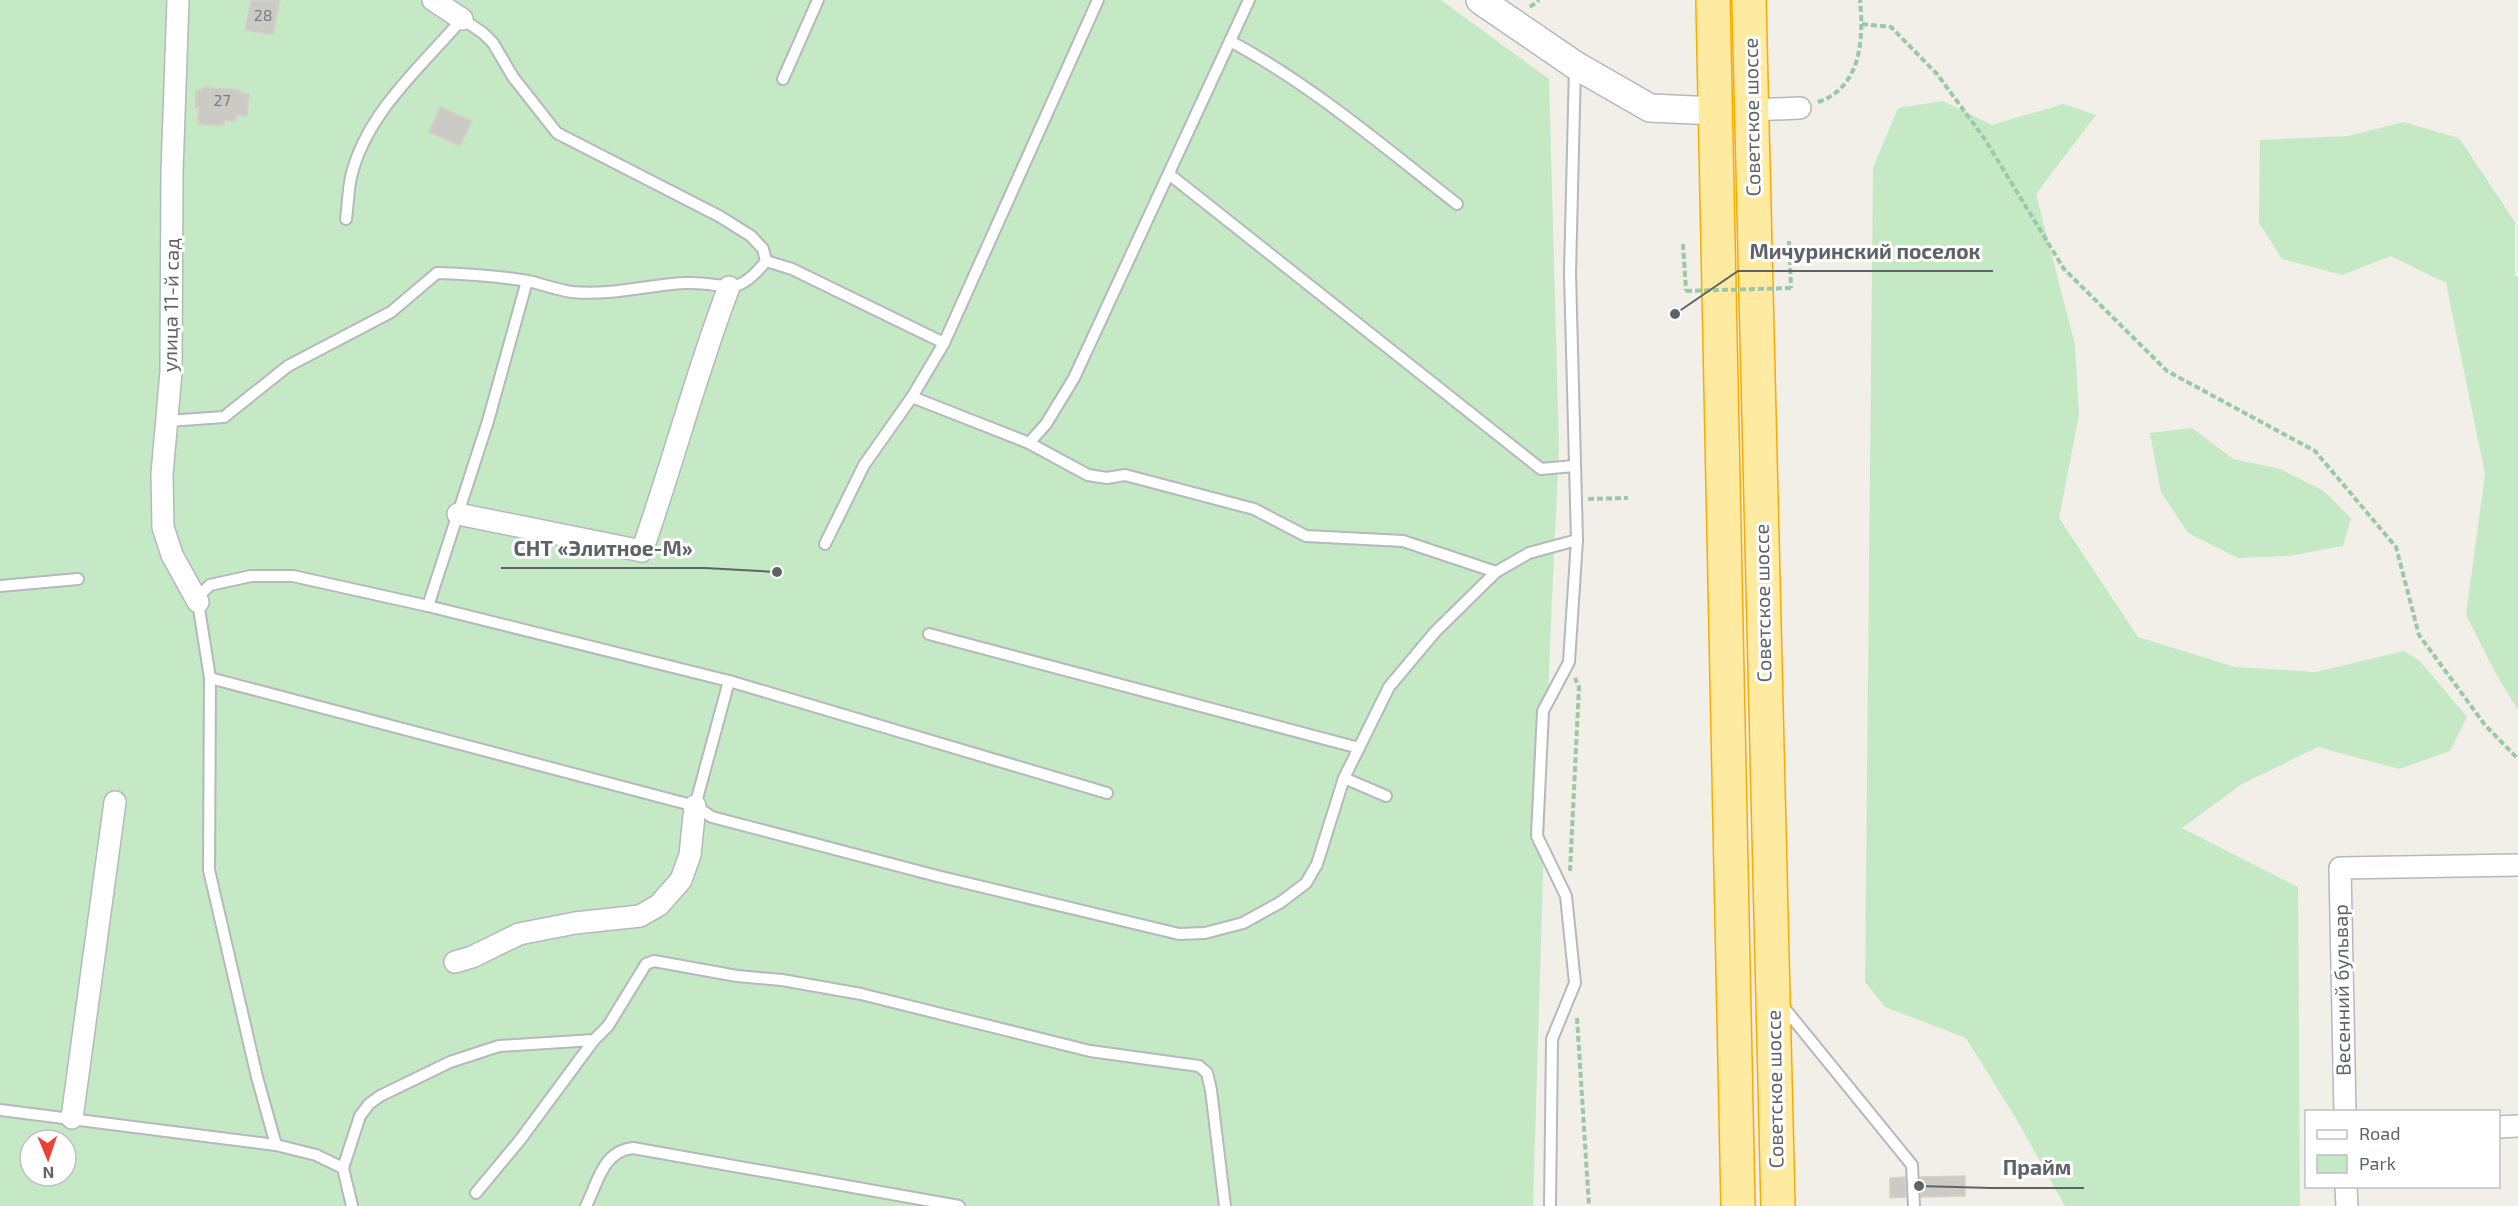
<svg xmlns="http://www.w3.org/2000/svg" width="2518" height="1206" font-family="'Exo 2',sans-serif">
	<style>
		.green { fill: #c5e8c5; fill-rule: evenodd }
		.building { fill: #cccac5; stroke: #d6d1c6; stroke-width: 1.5 }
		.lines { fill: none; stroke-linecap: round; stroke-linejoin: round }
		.service-casing { stroke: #b5b8bc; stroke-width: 14 }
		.minor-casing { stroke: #b5b8bc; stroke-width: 24 }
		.tertiary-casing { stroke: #b5b8bc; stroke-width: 30 }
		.trunk-casing { stroke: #f9ab00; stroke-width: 36 }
		.path { stroke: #9cc7a9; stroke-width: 4; stroke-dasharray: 6 3; stroke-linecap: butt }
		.service { stroke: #fff; stroke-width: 10 }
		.minor { stroke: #fff; stroke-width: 21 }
		.tertiary { stroke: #fff; stroke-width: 27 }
		.trunk { stroke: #feeaa1; stroke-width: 33 }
		.path-bridge { stroke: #9cc7a9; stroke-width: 4; stroke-dasharray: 6 3; stroke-linecap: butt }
		.labels { text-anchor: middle; stroke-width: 6; stroke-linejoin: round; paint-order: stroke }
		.number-label { font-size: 16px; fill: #7a7d7f }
		.street-label { font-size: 20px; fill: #5f6368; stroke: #fff }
		.leader { fill: none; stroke: #5f6368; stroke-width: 2 }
		.callout-dot { fill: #5f6368; stroke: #fff; stroke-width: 2 }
		.callout-label { font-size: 21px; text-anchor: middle; font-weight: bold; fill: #5f6368; stroke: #fff; stroke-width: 6; stroke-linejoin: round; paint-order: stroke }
	</style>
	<rect width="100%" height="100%" fill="#f1efe8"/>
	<g class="green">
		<path d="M0 0H1441L1549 79 1559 449 1550 643 1533 1206H0ZM30 1140H66V1176H30Z"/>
		<polygon points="1943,101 1992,125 2063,104 2096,115 2036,194 2075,345 2079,415 2059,518 2138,637 2235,667 2316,672 2404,651 2420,661 2467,717 2450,751 2399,769 2318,747 2242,784 2182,828 2298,887 2300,1206 2065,1206 2017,1120 1966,1038 1885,1007 1865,982 1873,168 1898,108"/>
		<polygon points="2403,122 2459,138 2515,222 2515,276 2518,277 2518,710 2495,672 2466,615 2485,474 2446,283 2391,256 2342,275 2282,259 2259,223 2260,140 2349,136"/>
		<polygon points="2192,428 2233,459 2280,469 2324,491 2351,518 2343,546 2288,556 2238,558 2188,533 2161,492 2150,433"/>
	</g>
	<g class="building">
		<polygon points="251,0 280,0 273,35 245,30"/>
		<polygon points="203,87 241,90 241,93 249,94 247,116 236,115 236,121 224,121 224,126 198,124 199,107 195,107 196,90 202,90"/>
		<polygon points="440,107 472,121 460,146 429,132"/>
		<polygon points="1965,1176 1965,1196 1921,1197 1920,1177"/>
		<polygon points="1905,1177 1906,1197 1890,1198 1890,1178"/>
	</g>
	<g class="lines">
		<g class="service-casing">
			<g id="service">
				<path d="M1230 41C1312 85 1384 147 1457 204"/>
				<polyline points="783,79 818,0"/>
				<polyline points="1169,174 1541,469 1574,466"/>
				<polyline points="766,261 792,269 944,343"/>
				<polyline points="912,397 1029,443 1088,475 1107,478 1125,475 1254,509 1306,536 1403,541 1496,572 1529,553 1577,540"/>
				<path d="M168 421 224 417 288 366 391 312 437 273C467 274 498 276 528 281 542 284 557 290 572 292 611 296 647 285 685 283 728 281 734 301 766 261L763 249 751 236 719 216 557 133 513 77 493 43 483 33 462 19C421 67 366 113 351 177 348 191 348 205 346 219"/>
				<polyline points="1029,443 1046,424 1074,378 1249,0"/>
				<polyline points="825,544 864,465 912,397 944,343 1098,0"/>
				<polyline points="0,586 78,579"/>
				<polyline points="428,606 488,421 527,281"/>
				<polyline points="929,634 1359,748"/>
				<polyline points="210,678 209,870 257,1077 276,1145 316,1155 343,1168 352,1206"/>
				<polyline points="729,681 1107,793"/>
				<polyline points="1344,778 1386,796"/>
				<polyline points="695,806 729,681 428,606 293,576 251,576 210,585 202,593 198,602 210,678 695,806 712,817 937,876 1179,934 1205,933 1243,923 1281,902 1306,883 1317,864 1344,778 1389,687 1435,632 1496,572"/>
				<polyline points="1781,1004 1912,1165 1914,1206"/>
				<polyline points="0,1110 276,1145"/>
				<polyline points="343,1168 360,1116 369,1104 380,1096 450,1062 499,1046 594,1040"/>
				<polyline points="476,1193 520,1140 594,1040 608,1026 646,964 654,961 737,976 782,980 861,994 1090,1051 1199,1066 1207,1073 1211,1090 1225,1206"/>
				<path d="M586 1206C598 1182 603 1151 633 1148L959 1206"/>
				<polyline points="1550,1206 1552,1039 1575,983 1566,896 1537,836 1543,711 1569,662 1577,540 1570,273 1575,67"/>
			</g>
		</g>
		<g class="minor-casing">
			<g id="minor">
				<polyline points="178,0 172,172 171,372 162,474 163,527 172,555 198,602"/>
				<polyline points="433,0 462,19"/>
				<polyline points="1752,110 1800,108"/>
				<path d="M458 514 642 551C673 463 696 373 729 287"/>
				<polyline points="455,962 472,957 519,934 575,923 640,916 659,905 681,880 690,855 695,806"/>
				<polyline points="2345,1112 2340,868 2518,865"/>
				<polyline points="72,1118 115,802"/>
				<polyline points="2498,1127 2518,1126"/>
				<polyline points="2346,1186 2347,1206"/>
			</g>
		</g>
		<g class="tertiary-casing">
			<polyline id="tertiary" points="1480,0 1575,65 1650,108 1716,111"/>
		</g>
		<g class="trunk-casing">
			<g id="trunk">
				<polyline points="1713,0 1738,1206"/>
				<polyline points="1749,0 1778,1206"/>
			</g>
		</g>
		<g class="path">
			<polyline points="1530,7 1539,0"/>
			<polyline points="1862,24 1891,27 1937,74 1984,138 2064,269 2167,371 2315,451 2396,547 2419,635 2485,725 2518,759"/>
			<path d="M1818 102C1861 88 1864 39 1860 0"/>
			<polyline points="1789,241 1791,288"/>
			<polyline points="1683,244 1686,291"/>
			<polyline points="1588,499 1628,498"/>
			<polyline points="1570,871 1579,687 1575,678"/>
			<polyline points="1577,1018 1589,1206"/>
		</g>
		<use href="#service" class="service"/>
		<use href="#minor" class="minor"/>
		<use href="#tertiary" class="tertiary"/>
		<use href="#trunk" class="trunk"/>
		<polyline class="path-bridge" points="1686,291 1791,288"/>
	</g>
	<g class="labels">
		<g class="number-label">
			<text x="263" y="21">28</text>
			<text x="222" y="106">27</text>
		</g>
		<g class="street-label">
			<text transform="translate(1752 117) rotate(-91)" y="7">Советское шоссе</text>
			<text transform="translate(171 305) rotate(-89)" y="7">улица 11-й сад</text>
			<text transform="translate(1763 603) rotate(-91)" y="7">Советское шоссе</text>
			<text transform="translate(2342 990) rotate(-91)" y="7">Весенний бульвар</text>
			<text transform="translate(1775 1089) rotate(-91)" y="7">Советское шоссе</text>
		</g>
	</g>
	<path class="leader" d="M1675 314L1738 271H1993M777 572L705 568H501M1919 1186L1991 1188H2084"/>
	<g class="callout-dot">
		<circle cx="1675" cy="314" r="6"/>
		<circle cx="777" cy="572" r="6"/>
		<circle cx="1919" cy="1186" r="6"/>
	</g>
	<g class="callout-label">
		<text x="1865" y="259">Мичуринский поселок</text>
		<text x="603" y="556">СНТ «Элитное-М»</text>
		<text x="2037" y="1175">Прайм</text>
	</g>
	<rect x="2305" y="1110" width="195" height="78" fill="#ffffff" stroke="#bfc1c3" stroke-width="1.5"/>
	<rect x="2317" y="1130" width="30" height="9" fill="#ffffff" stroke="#bfc1c3" stroke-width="1.5"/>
	<text x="2359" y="1140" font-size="18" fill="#5f6368">Road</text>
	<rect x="2317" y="1155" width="30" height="18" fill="#c5e8c5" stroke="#bfc1c3" stroke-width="1.5"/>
	<text x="2359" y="1170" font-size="18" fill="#5f6368">Park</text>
	<g transform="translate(48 1158) rotate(178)"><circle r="28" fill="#ffffff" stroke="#bfc1c3" stroke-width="1.5"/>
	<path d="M0-4.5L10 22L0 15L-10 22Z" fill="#ea4335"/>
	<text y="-9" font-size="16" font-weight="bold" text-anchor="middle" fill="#5f6368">N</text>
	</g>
</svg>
